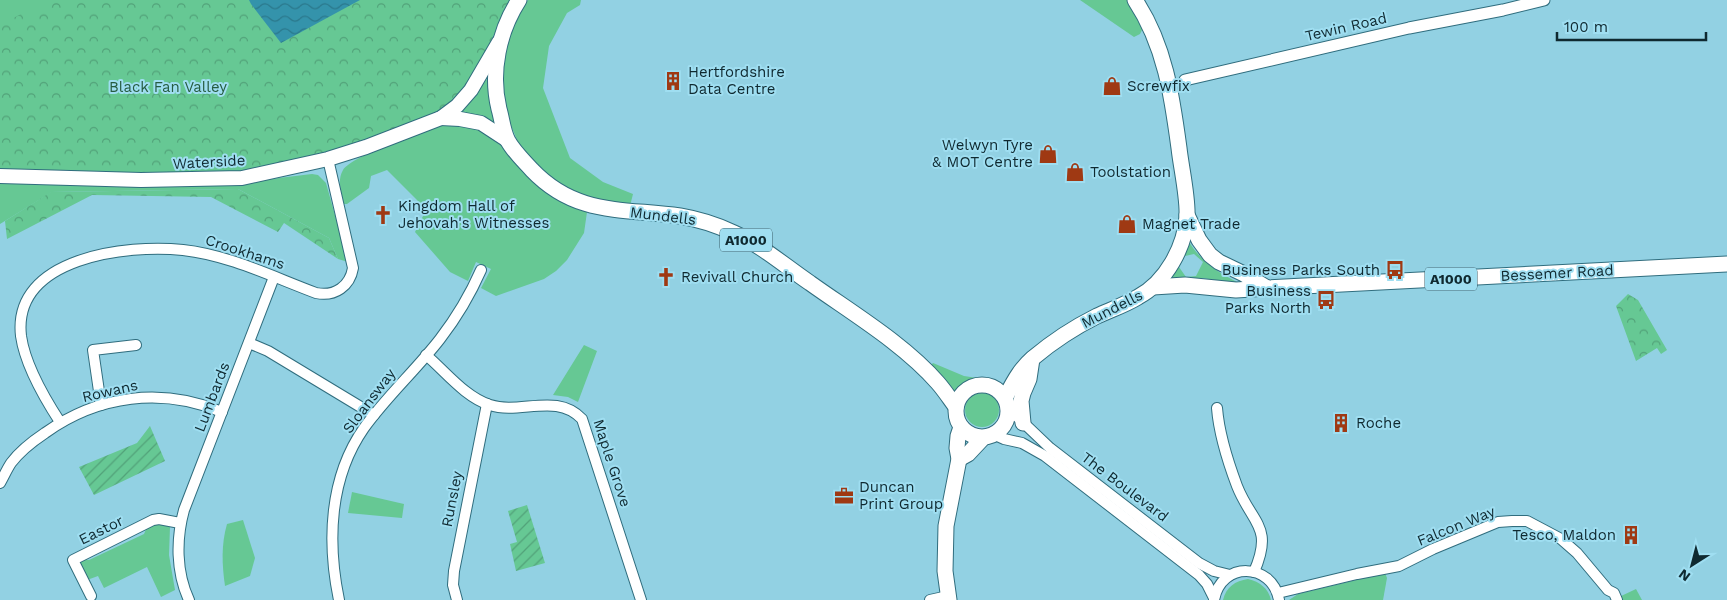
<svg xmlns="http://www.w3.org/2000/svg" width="1727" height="600" font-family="'Work Sans',sans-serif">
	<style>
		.grass { fill: #66c894; fill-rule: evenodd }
		.forest { fill: url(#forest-crowns) }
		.garden { fill: url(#garden-furrows) }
		.water { fill: url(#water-waves) }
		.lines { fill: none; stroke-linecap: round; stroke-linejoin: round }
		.minor-casing { stroke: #306d7e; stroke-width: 12 }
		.tertiary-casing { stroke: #306d7e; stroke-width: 13 }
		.secondary-casing { stroke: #306d7e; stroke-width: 16 }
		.primary-casing { stroke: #306d7e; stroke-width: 17 }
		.minor { stroke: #fff; stroke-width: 10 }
		.tertiary { stroke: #fff; stroke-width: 11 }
		.secondary { stroke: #fff; stroke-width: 14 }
		.primary { stroke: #fff; stroke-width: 15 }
		.labels { text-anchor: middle; stroke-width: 4; stroke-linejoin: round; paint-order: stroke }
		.shield { fill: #9fdef1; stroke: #3a5f6a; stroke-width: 1 }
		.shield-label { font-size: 14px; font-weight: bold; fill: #0f2930 }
		.street-label { font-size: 15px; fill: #0f2930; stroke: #9fdef1 }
		.poi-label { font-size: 15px; fill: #0f2930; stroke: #9fdef1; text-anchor: start }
		.park-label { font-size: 15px; fill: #265c40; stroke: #9fdef1 }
	</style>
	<defs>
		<pattern id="forest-crowns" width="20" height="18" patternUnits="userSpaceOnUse" patternTransform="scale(1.25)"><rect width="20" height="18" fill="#66c894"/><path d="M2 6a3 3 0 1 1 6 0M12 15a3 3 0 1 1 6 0" fill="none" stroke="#52a279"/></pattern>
		<pattern id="garden-furrows" width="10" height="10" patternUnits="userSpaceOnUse" patternTransform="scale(1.25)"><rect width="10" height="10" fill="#66c894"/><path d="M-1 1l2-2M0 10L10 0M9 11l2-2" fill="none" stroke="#52a279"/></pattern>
		<pattern id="water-waves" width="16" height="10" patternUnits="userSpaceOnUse" patternTransform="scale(1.25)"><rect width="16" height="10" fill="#3493ab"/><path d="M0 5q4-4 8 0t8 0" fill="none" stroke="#2a788c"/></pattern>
	</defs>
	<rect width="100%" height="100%" fill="#92d1e3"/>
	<g class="grass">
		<polygon points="0,0 69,0 0,34"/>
		<polygon points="528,0 581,0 580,5 567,13 549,46 543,88 570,158 603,182 633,194 630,206 585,198 551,180 520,147 509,121 503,102 501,59 518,15"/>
		<polygon points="1080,0 1127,0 1143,28 1140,34 1134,37"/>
		<polygon points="486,79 489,82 490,102 495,121 492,124 462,112 462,110"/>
		<path d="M453 122 478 126 497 140 509 156 567 204 587 212 584 233 567 260 556 271 544 279 496 296 481 288 491 269 476 262 468 281 450 272 415 232 424 214V207L387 170 371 176 369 188 347 204H344C341 193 337 180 343 170 353 155 434 126 453 122Z"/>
		<path d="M312 174 318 175 326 183 348 262 338 259 329 238 238 189 52 192 0 224V180L223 184C253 183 282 177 312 174Z"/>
		<path d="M1189 242C1201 261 1217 272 1237 282V283L1202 278 1169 279ZM1194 254 1203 262 1196 276 1186 277 1179 267 1185 256Z"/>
		<polygon points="584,345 597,351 578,402 568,397 553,395"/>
		<polygon points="933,363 964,376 977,378 968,381 954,391 931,365"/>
		<circle cx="982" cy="410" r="17"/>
		<polygon points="352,492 404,504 402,518 348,513"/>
		<path d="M243 520 255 558 250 576 225 586C222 565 221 545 227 524Z"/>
		<polygon points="155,523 165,523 170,527 169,555 175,590 161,597 147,567 104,588 98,576 87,580 80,563 84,559 89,560 144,534 147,527"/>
		<polygon points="1385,573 1387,578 1383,600 1289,600 1298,594"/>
		<path d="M1248 579C1260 582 1268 588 1271 600H1223C1226 587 1235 581 1248 579Z"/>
		<polygon points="1636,589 1642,600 1621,600 1619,597"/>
	</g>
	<g class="forest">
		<polygon points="52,0 511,0 468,88 438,113 347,147 272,166 229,173 175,174 0,169 0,25 21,14 51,2"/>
		<polygon points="238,189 329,238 338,259 284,223 278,232 211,197 92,195 7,239 5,221 51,192"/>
		<polygon points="1628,294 1638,300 1667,350 1661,354 1657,348 1636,361 1616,306"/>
	</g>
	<g class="garden">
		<polygon points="150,426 165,461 94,495 79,467 137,443"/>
		<polygon points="527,505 545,563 516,571 510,544 517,542 508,511"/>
	</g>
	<polygon class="water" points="249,0 360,0 281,43 251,4"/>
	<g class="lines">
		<g class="minor-casing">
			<g id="minor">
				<polyline points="249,343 268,351 374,415"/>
				<path d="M426 355C446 372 465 397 490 405 520 415 557 392 582 419L641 600"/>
				<polyline points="101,405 93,350 136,345"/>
				<path d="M1217 408C1219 434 1228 462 1237 486 1252 524 1274 526 1254 572"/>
				<polyline points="1009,409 1050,448 1199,563 1214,571 1230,575"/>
				<path d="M60 422C45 399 25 364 21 336 12 257 128 244 183 250 229 255 273 277 316 293 335 297 350 286 353 268L328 159"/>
				<polyline points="995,435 1004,439 1022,443 1045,456 1199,575 1207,584 1214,598"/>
				<path d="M0 483C4 476 7 469 11 463 20 451 33 441 45 433 98 395 162 387 222 412"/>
				<polyline points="1278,593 1357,574 1399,566 1433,549 1498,522 1512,521 1527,521 1561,539 1577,553 1608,590 1614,593 1617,600"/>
				<polyline points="91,596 73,560 153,520 159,519 180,523"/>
				<path d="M189 600C176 572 176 539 184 510L274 277"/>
				<path d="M339 600C327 542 329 478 364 428 387 396 416 370 440 339 457 317 470 295 481 270"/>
				<polyline points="457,600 453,585 454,571 487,404"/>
				<polyline points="930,600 948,596"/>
				<path d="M1214 600C1221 561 1272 562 1279 600"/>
			</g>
		</g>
		<g class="tertiary-casing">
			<polyline id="tertiary" points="1185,80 1409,28 1503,10 1544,0"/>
		</g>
		<g class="secondary-casing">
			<g id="secondary">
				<polyline points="441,118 460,119 481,123 507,140"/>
				<polyline points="0,176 141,180 242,178 328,159 366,147 441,118 457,106 471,90 499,42"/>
			</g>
		</g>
		<g class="primary-casing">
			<g id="primary">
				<path d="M519 0C499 31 490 72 499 109 502 119 503 132 508 141 514 152 524 161 532 170 576 216 623 208 680 216 698 219 717 225 734 233 761 245 785 266 810 283 852 313 904 344 938 383 945 391 950 399 956 407"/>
				<polyline points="1187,215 1199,240 1210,255 1219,262 1244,274 1267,288"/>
				<polyline points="1153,287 1185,285 1236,290 1267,288 1727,264"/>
				<circle cx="982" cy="411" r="26"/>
				<path d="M1005 398C1013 383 1020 369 1033 358 1052 342 1075 327 1097 316 1110 310 1125 305 1138 297 1166 282 1185 247 1187 216 1188 197 1181 167 1179 148 1172 96 1165 45 1135 0"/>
				<polyline points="1023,423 1021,401 1023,393 1029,379 1032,359"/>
				<polyline points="959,459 968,454 983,438"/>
				<polyline points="949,600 945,571 946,526 959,459 957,448 958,436 961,427"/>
			</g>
		</g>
		<use href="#minor" class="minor"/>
		<use href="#tertiary" class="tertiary"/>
		<use href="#secondary" class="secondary"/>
		<use href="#primary" class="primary"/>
	</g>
	<defs>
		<g id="building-bare" transform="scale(1.5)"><path d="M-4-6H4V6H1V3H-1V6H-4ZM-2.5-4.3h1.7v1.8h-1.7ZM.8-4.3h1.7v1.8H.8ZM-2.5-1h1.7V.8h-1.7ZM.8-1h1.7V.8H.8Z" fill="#9f3913" stroke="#9fdef1" stroke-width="2.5" paint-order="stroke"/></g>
		<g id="shop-bare" transform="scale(1.5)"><path d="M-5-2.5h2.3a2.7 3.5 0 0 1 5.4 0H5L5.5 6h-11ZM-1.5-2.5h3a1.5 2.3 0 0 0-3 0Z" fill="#9f3913" stroke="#9fdef1" stroke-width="2.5" paint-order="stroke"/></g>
		<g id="church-bare" transform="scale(1.5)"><path d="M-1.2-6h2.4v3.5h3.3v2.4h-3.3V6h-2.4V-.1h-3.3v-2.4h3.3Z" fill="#9f3913" stroke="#9fdef1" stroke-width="2.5" paint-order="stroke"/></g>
		<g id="bus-bare" transform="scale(1.5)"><path d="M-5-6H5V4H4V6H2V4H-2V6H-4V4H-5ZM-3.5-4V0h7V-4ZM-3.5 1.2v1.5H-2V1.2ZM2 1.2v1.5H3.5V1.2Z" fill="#9f3913" stroke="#9fdef1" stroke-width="2.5" paint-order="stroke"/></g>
		<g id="office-bare" transform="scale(1.5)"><path d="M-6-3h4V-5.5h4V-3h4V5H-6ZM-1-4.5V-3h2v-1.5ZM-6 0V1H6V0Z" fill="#9f3913" stroke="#9fdef1" stroke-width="2.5" paint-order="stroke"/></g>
	</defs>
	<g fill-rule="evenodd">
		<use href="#building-bare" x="673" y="81"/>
		<use href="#shop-bare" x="1112" y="86"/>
		<use href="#shop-bare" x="1048" y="154"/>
		<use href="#shop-bare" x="1075" y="172"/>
		<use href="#church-bare" x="383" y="215"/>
		<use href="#shop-bare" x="1127" y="224"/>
		<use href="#bus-bare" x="1395" y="270"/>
		<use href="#church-bare" x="666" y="277"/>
		<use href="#bus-bare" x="1326" y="300"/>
		<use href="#building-bare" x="1341" y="423"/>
		<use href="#office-bare" x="844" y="496"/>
		<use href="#building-bare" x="1631" y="535"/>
	</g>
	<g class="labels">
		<g class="shield">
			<rect x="720" y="228.5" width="52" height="23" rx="4"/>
			<rect x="1425" y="267.5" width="52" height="23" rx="4"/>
		</g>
		<g class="shield-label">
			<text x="746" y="245">A1000</text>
			<text x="1451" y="284">A1000</text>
		</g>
		<g class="street-label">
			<text transform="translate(1346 27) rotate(-13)" y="5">Tewin Road</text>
			<text transform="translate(209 162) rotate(-3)" y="5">Waterside</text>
			<text transform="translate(663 216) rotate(7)" y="5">Mundells</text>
			<text transform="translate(245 252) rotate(18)" y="5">Crookhams</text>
			<text transform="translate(1557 273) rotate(-3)" y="5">Bessemer Road</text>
			<text transform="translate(1112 309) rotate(-27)" y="5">Mundells</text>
			<text transform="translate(110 391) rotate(-13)" y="5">Rowans</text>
			<text transform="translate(212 397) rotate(-69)" y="5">Lumbards</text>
			<text transform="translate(369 401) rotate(-53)" y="5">Sloansway</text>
			<text transform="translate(612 463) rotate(72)" y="5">Maple Grove</text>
			<text transform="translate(1125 487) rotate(37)" y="5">The Boulevard</text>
			<text transform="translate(452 499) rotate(-79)" y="5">Runsley</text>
			<text transform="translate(1456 526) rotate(-22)" y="5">Falcon Way</text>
			<text transform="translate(101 530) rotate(-26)" y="5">Eastor</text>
		</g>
		<g class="poi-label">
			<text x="688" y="77">Hertfordshire<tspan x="688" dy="17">Data Centre</tspan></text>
			<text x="1127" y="91">Screwfix</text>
			<text x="1033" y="150" text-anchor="end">Welwyn Tyre<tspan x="1033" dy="17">&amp; MOT Centre</tspan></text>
			<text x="1090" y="177">Toolstation</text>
			<text x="398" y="211">Kingdom Hall of<tspan x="398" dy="17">Jehovah's Witnesses</tspan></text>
			<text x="1142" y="229">Magnet Trade</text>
			<text x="1380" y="275" text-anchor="end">Business Parks South</text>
			<text x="681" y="282">Revivall Church</text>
			<text x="1311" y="296" text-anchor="end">Business<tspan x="1311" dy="17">Parks North</tspan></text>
			<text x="1356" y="428">Roche</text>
			<text x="859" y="492">Duncan<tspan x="859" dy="17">Print Group</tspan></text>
			<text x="1616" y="540" text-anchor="end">Tesco, Maldon</text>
		</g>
		<g class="park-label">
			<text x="168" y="92">Black Fan Valley</text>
		</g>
	</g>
	<g transform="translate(1692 565) rotate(216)" stroke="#9fdef1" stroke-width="4" paint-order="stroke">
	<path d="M0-4L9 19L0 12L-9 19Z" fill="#0f2930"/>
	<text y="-8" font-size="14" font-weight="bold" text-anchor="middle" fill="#0f2930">N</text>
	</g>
	<path d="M1557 32v8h149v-8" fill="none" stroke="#0f2930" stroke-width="2.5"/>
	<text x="1564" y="32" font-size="15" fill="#0f2930" stroke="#9fdef1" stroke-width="4" paint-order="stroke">100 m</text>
</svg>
